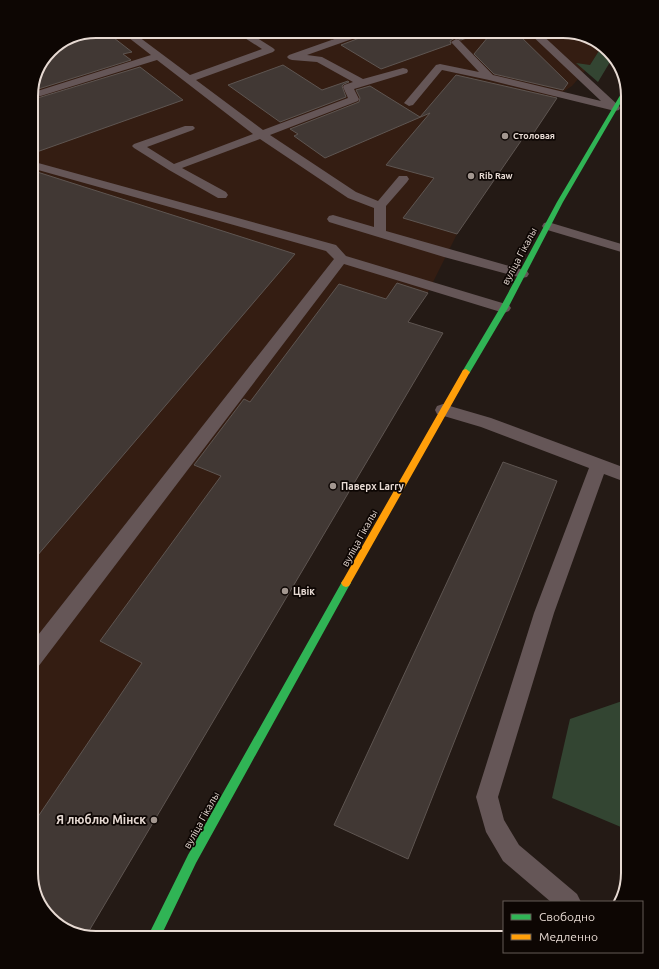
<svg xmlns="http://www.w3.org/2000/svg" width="659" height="969" font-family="Ubuntu,sans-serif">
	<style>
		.built { fill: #341d12 }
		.green { fill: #334532 }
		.building { fill: #413834; stroke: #5e5551 }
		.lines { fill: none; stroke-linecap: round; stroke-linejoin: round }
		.lane { fill: #655657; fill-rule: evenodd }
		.fast { fill: #30b455; fill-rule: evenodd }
		.slow { fill: #ff9f0a; fill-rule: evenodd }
		.poi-dot { fill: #a39790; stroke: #0d0603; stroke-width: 1.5 }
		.labels { text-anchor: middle; stroke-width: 3.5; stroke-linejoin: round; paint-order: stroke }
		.far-poi-label { font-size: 9px; font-weight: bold; fill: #e7dad3; stroke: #0d0603; text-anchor: start }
		.street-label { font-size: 10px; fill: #e7dad3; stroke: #0d0603 }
		.poi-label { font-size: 10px; font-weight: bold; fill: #e7dad3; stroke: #0d0603; text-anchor: start }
		.near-poi-label { font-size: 12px; font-weight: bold; fill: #e7dad3; stroke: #0d0603; text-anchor: end }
		.rim { fill: none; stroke: #e7dad3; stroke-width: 2 }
	</style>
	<rect width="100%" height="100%" fill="#241a15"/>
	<polygon class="built" points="96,31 567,31 596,40 602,46 590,65 572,86 541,106 457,234 426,296 408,322 63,929 40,905 31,873 31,92 50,50"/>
	<g class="green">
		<polygon points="602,46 613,57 598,82 576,63 590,65"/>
		<polygon points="628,699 628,830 552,798 570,719"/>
	</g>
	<g class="building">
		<polygon points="96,31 105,31 132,52 123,54 131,60 32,91 50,50"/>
		<polygon points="318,31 352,31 331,39"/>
		<polygon points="372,31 478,31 478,34 461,40 455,38 450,41 451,44 381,69 341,45 370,34"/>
		<polygon points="493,31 515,31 568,83 563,90 494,74 474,54"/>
		<polygon points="283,65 322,90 348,81 349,82 344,84 342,86 346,97 280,122 228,85"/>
		<polygon points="140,67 183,100 31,154 31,100"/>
		<polygon points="456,75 557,98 529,140 523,138 457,234 403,218 434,178 386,165 430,113 325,158 294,136 298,134 290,129 359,102 360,98 356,90 370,86 420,117"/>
		<polygon points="31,170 295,254 31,563"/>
		<polygon points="397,283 428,293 408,322 443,333 86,936 63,929 40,905 31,873 31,827 142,663 100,641 221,476 194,465 244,399 250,402 339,284 386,299"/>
		<polygon points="503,462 557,481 408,859 334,825"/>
	</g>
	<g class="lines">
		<g class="lane">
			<polygon points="120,31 131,31 190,75 262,49 234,31 246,31 273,48 275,50 273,52 196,80 263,130 348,98 343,87 344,85 353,82 317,62 292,60 289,59 287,57 289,55 357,31 371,31 369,33 307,55 322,57 363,79 403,68 407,69 408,71 407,73 354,89 359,99 358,101 270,135 356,192 378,201 399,176 407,176 409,179 407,182 386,206 386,231 527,271 529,274 527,277 522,278 444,257 329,222 327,219 329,216 333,215 374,227 374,208 348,198 260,139 182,168 226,192 228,195 226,198 218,198 169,170 134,148 132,146 134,144 185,126 193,126 195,128 193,130 147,147 174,164 253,134 157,60 31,99 31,93 151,55"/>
			<polygon points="527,31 538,31 619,106 620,108 619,110 615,111 489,80 442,70 413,105 409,106 404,103 436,65 440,64 479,72 451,42 456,39 459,40 493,75 601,101"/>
			<polygon points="31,161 336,245 346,256 509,305 511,308 509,311 504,313 344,264 38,667 31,669 31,644 334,259 326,251 31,168"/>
			<polygon points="548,222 628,246 628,254 544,229 542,226 544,223"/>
			<polygon points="443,404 491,418 628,469 628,483 604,474 554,613 498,797 504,820 519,845 577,894 581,902 551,902 503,861 486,832 476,797 534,613 589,468 481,427 437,414 435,410 437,406"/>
		</g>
		<g class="fast">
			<polygon points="625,87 627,92 563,202 508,308 469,374 463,374 462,372 500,308 557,202"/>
			<polygon points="346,579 349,580 351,583 349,586 196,863 160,938 147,938 188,855 343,580"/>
		</g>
		<polygon class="slow" points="466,369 470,372 349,586 346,587 343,586 341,583 343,580 463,370"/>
	</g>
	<g class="poi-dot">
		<circle cx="505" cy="136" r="4"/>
		<circle cx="471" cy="176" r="4"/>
		<circle cx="333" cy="486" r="4"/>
		<circle cx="285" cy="591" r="4"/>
		<circle cx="154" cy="820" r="4"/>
	</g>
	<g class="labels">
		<g class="far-poi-label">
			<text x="513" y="139">Столовая</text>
			<text x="479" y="179">Rib Raw</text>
		</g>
		<g class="street-label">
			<text transform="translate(519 256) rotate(-62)" y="4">вуліца Гікалы</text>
			<text transform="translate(359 538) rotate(-61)" y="4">вуліца Гікалы</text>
			<text transform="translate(201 820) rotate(-61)" y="4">вуліца Гікалы</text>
		</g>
		<g class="poi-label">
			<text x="341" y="490">Паверх Larry</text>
			<text x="293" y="595">Цвік</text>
		</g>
		<g class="near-poi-label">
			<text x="146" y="824">Я люблю Мінск</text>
		</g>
	</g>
	<path d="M0 0H659V969H0ZM96 38H563A58 58 0 0 1 621 96V873A58 58 0 0 1 563 931H96A58 58 0 0 1 38 873V96A58 58 0 0 1 96 38Z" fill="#0d0603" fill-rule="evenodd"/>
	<path class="rim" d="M96 38H563A58 58 0 0 1 621 96V873A58 58 0 0 1 563 931H96A58 58 0 0 1 38 873V96A58 58 0 0 1 96 38Z"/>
	<rect x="503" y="901" width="140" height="52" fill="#0d0603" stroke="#645b56"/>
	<rect x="511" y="914" width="20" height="6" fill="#30b455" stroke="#645b56"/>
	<text x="539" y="921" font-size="12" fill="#e7dad3">Свободно</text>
	<rect x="511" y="934" width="20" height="6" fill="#ff9f0a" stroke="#645b56"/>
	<text x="539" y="941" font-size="12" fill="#e7dad3">Медленно</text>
</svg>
